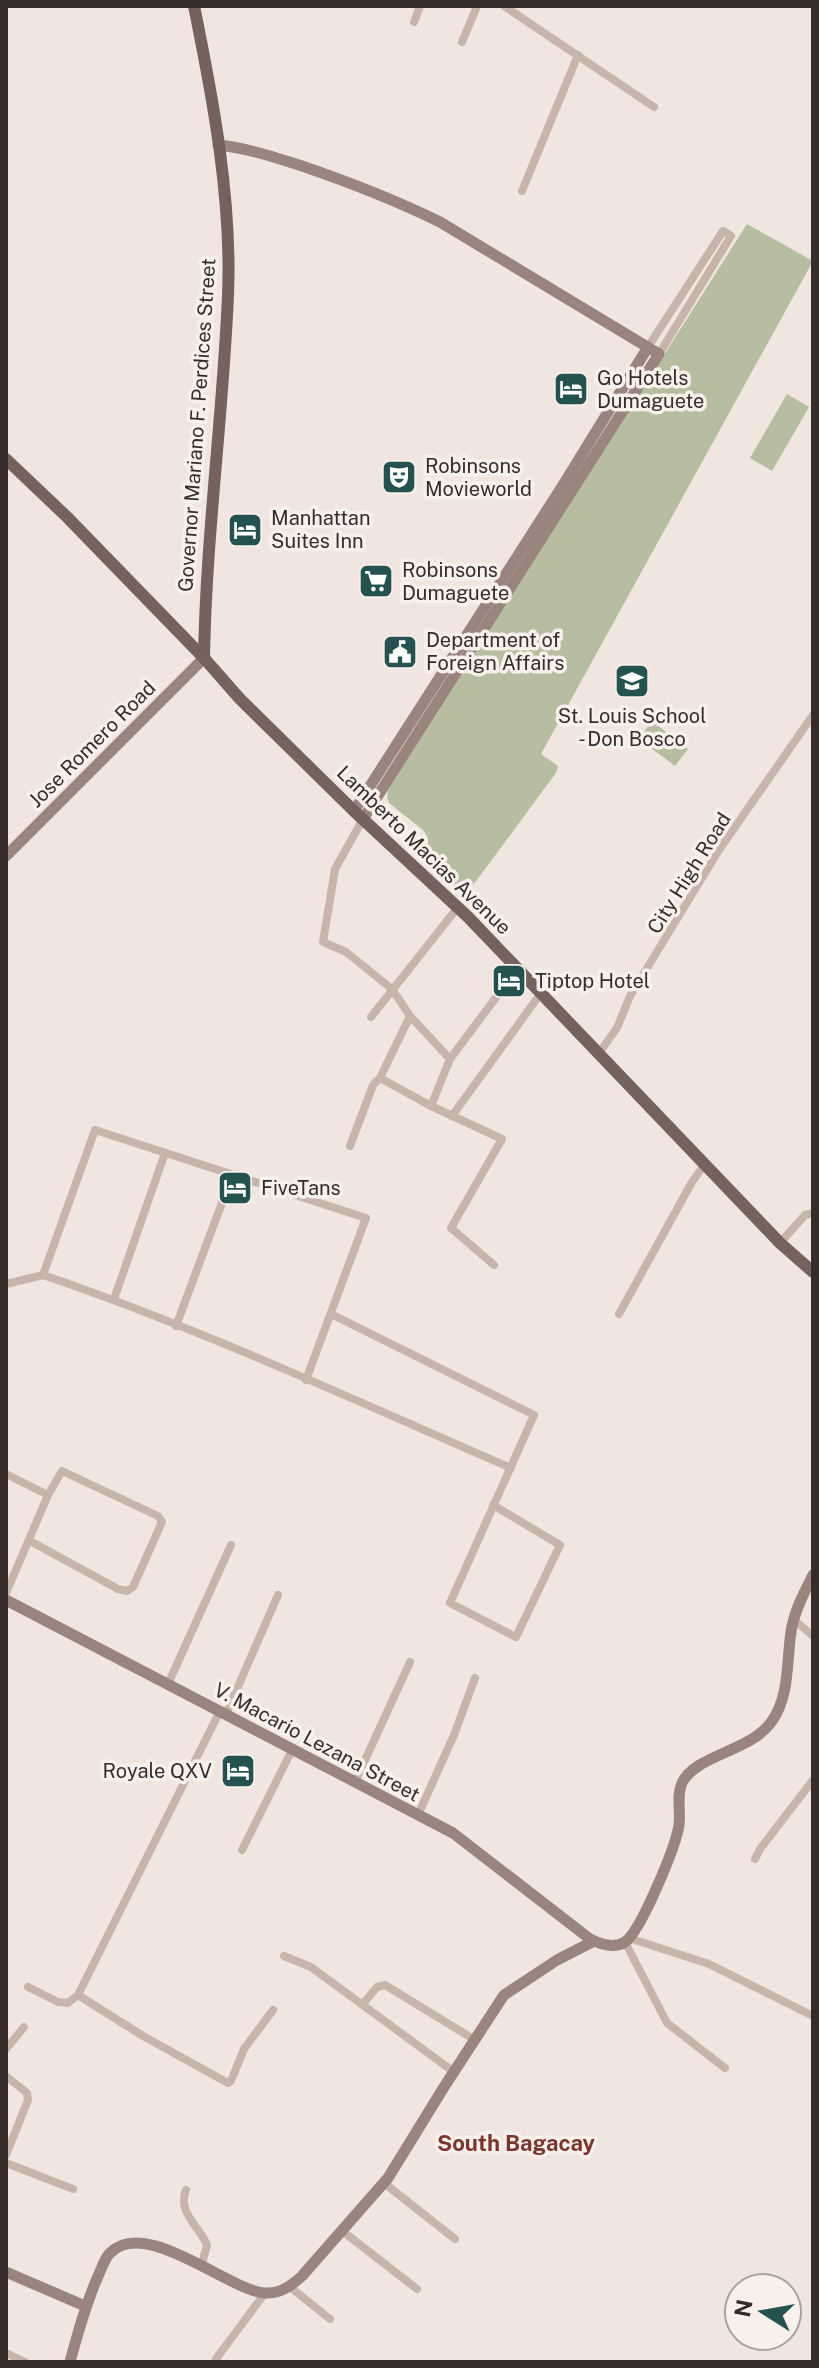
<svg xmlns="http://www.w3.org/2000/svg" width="819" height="2368" font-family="'Public Sans',sans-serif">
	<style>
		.green { fill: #b7bda1 }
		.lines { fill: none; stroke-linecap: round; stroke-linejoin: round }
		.street { stroke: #c7b5ac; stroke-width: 8 }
		.secondary { stroke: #9a847e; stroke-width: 11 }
		.primary { stroke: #76625d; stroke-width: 12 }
		.labels { text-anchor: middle; stroke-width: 7; stroke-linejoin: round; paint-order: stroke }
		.poi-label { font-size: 20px; fill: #362c2a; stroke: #f8f0eb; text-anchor: start }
		.street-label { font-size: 20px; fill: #362c2a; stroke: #f8f0eb }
		.neighbourhood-label { font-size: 22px; font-weight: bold; fill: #7b352d; stroke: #f8f0eb }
	</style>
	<rect width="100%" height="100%" fill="#f0e6df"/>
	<g class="green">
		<polygon points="747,224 813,261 541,754 558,766 556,773 465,896 425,856 428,843 427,836 423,830 389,803 387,797 388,790"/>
		<polygon points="787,394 809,407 772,471 750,458"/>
		<polygon points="652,721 688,749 675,766 639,739"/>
	</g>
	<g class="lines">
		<g class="street">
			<polyline points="504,6 654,107"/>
			<polyline points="414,22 420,6"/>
			<polyline points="462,42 477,6"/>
			<polyline points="522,191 578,55"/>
			<polyline points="648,347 723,231 731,236 659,354"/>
			<polyline points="363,819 335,869 323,942 346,952 392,989 410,1016 450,1059"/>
			<polyline points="371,1017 458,907"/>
			<polyline points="599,1053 617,1028 630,996 719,850 813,715"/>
			<polyline points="380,1078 431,1106 502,1139 451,1228 494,1265"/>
			<polyline points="431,1106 450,1059 518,968"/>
			<polyline points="452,1116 541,993"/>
			<polyline points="350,1146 373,1085 380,1078 410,1016"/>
			<polyline points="780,1243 805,1215 813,1213"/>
			<polyline points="6,1284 43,1275"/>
			<polyline points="114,1299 165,1153"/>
			<polyline points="331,1314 534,1415 450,1603 516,1637 560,1545 493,1505"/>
			<polyline points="619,1314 692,1182 705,1164"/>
			<polyline points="176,1326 232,1176"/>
			<path d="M306 1380 366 1218 95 1130 43 1275C202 1329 356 1401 511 1468"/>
			<polyline points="6,1474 48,1495"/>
			<polyline points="6,1593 48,1495 62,1471 158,1516 162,1522 133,1587 127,1591 118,1589 30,1541"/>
			<polyline points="793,1619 813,1636"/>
			<polyline points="168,1684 231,1545"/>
			<polyline points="226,1714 278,1595"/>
			<polyline points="355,1782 410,1662"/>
			<polyline points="418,1815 454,1735 475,1678"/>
			<polyline points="242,1850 293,1748"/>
			<polyline points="755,1859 760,1849 813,1780"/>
			<polyline points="629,1938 709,1964 813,2016"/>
			<polyline points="625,1942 667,2023 725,2068"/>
			<polyline points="284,1956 311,1967 454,2072"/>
			<polyline points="28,1987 58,2002 68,2003 78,1995 220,1711"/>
			<polyline points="78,1995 143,2036 228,2083 231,2081 244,2049 273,2010"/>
			<polyline points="363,2004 377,1987 385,1985 475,2040"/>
			<polyline points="6,2049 24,2027"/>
			<polyline points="6,2076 27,2093 28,2100 6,2155"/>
			<polyline points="6,2163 73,2189"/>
			<polyline points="384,2183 455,2239"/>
			<path d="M186 2190C177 2212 199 2226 207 2245L202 2264"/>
			<polyline points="341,2230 417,2289"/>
			<polyline points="290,2287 330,2319"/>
			<polyline points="6,2353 25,2362"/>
			<polyline points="216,2359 265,2293"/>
		</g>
		<g class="secondary">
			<path d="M218 145C247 148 274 157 302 166 349 182 395 200 440 222L659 354 363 819"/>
			<polyline points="354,811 565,482 648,347"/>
			<polyline points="6,856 204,658"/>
			<path d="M6 1600 453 1833 590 1939C600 1944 614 1949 625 1942 641 1931 676 1846 679 1825 681 1811 676 1796 682 1783 696 1754 751 1752 772 1721 791 1694 786 1656 792 1626 796 1607 805 1591 813 1575"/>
			<polyline points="6,2272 85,2306"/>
			<path d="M70 2362C78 2332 86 2303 99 2274 102 2267 105 2258 110 2253 145 2217 227 2289 264 2293 280 2294 291 2286 302 2276L388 2178 444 2087 504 1995 557 1960 594 1941"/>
		</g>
		<g class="primary">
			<path d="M194 6C213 99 232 200 228 295 223 416 206 536 204 658"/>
			<polyline points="6,459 67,517 204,658 240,699 354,811 468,917 780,1243 813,1272"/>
		</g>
	</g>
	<defs>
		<g id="hotel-square" transform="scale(1.8)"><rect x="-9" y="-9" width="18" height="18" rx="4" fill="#245250" stroke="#f8f0eb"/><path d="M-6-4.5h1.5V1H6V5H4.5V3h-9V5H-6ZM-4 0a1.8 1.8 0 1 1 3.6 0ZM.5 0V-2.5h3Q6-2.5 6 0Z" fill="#fff"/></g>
		<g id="theatre-square" transform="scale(1.8)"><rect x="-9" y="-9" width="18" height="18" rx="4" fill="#245250" stroke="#f8f0eb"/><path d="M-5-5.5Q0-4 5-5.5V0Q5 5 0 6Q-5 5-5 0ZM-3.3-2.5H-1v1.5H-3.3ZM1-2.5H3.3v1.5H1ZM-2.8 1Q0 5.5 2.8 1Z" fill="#fff"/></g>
		<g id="supermarket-square" transform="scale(1.8)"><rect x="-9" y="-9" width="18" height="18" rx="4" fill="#245250" stroke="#f8f0eb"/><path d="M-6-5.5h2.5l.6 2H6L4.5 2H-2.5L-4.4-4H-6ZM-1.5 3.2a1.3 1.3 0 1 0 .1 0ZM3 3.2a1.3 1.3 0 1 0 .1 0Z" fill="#fff"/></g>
		<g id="civic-square" transform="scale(1.8)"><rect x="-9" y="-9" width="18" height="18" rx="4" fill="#245250" stroke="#f8f0eb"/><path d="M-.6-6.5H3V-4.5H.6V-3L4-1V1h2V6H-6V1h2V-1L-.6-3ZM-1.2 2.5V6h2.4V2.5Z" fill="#fff"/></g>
		<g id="school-square" transform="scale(1.8)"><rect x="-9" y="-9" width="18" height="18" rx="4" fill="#245250" stroke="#f8f0eb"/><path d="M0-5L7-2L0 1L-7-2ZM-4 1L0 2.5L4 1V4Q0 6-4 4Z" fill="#fff"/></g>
	</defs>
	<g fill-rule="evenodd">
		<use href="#hotel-square" x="571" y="389"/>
		<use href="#theatre-square" x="399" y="477"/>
		<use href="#hotel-square" x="245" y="530"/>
		<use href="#supermarket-square" x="376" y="581"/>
		<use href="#civic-square" x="400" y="652"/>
		<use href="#school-square" x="632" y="681"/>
		<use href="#hotel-square" x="509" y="981"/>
		<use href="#hotel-square" x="235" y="1188"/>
		<use href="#hotel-square" x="238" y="1771"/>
	</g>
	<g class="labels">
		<g class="poi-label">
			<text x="597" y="385">Go Hotels<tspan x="597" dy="23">Dumaguete</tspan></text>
			<text x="425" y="473">Robinsons<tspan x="425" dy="23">Movieworld</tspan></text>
			<text x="271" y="525">Manhattan<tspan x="271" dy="23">Suites Inn</tspan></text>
			<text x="402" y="577">Robinsons<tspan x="402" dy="23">Dumaguete</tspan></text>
			<text x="426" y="647">Department of<tspan x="426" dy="23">Foreign Affairs</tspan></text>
			<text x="632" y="723" text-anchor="middle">St. Louis School<tspan x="632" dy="23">- Don Bosco</tspan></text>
			<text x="535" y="988">Tiptop Hotel</text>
			<text x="261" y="1195">FiveTans</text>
			<text x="212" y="1778" text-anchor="end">Royale QXV</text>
		</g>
		<g class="street-label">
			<text transform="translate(197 425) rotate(-86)" y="7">Governor Mariano F. Perdices Street</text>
			<text transform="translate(92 744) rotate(-45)" y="7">Jose Romero Road</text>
			<text transform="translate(424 850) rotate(44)" y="7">Lamberto Macias Avenue</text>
			<text transform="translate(689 873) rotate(-58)" y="7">City High Road</text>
			<text transform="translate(317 1742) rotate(28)" y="7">V. Macario Lezana Street</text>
		</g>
		<g class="neighbourhood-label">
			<text x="516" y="2151">South Bagacay</text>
		</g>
	</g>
	<rect width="819" height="2368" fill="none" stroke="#362c2a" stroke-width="16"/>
	<g transform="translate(763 2312) rotate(281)"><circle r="38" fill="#f8f0eb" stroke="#aaa29e" stroke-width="2"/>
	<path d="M0-6L14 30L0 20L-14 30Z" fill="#245250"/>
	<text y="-12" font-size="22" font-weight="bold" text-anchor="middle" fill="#362c2a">N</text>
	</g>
</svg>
